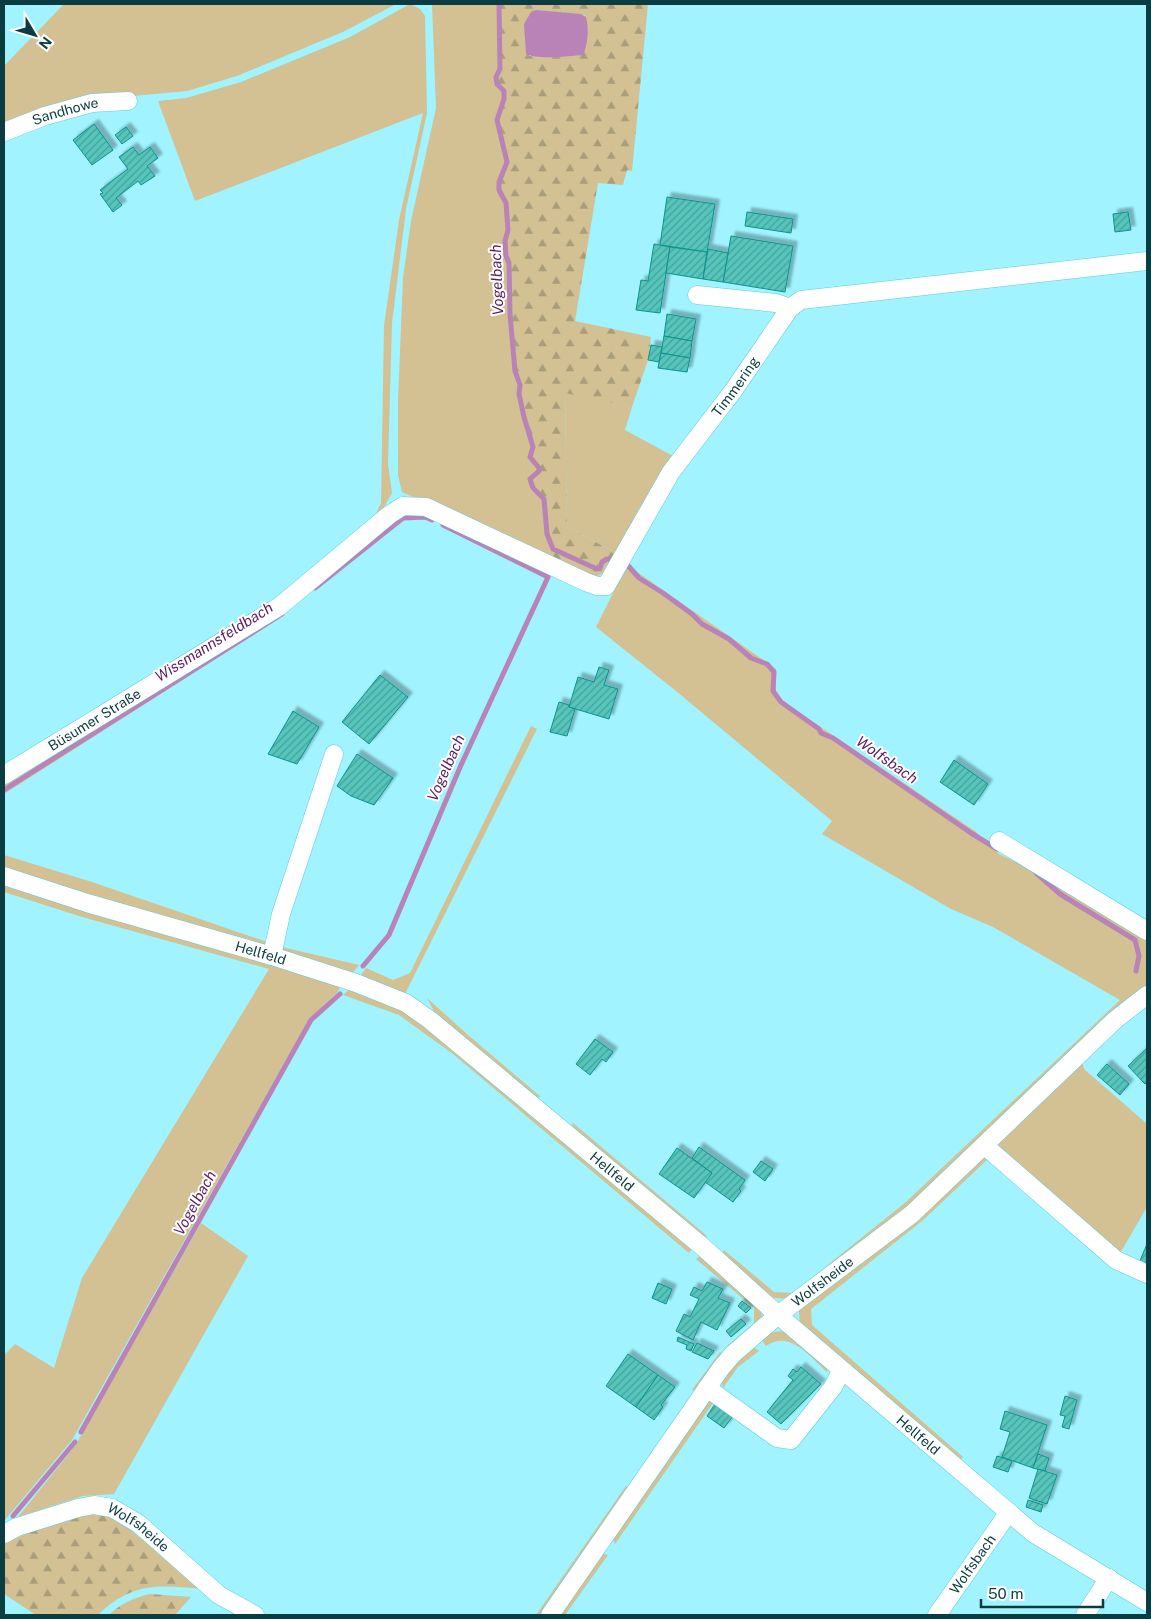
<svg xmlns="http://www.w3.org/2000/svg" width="1151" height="1619" font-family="'Public Sans',sans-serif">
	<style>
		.green { fill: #d3c093 }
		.forest { fill: url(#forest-firs); fill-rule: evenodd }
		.water { fill: #b983b8 }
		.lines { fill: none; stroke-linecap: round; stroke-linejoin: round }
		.stream { stroke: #b983b8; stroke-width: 5 }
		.building { fill: url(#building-hatch); stroke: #0d938a; filter: url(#shadow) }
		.minor-casing { stroke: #5fcddc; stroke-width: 19 }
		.minor { stroke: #fff; stroke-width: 18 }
		.labels { text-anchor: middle; stroke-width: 4; stroke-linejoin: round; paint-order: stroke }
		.street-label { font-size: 14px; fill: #0a3c42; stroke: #fff }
		.water-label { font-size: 15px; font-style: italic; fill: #5e1d5f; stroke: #fff }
	</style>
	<defs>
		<pattern id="forest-firs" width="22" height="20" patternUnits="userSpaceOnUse" patternTransform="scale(1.25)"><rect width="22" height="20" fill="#d3c093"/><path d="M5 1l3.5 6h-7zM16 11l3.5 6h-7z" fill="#a99d7a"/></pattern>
		<pattern id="building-hatch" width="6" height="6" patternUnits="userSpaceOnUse" patternTransform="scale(1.25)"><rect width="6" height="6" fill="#56c5bb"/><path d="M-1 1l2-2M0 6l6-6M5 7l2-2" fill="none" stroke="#45a19a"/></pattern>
		<filter id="shadow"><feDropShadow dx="4.5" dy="-4.5" stdDeviation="1" flood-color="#0004"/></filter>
	</defs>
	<rect width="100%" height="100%" fill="#a0f3ff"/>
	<g class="green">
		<polygon points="64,4 396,4 345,31 237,76 187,91 100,99 4,128 4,66"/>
		<polygon points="410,4 420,9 425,16 427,113 406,209 392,323 388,464 392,493 384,507 374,518 381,503 384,326 399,220 423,113 195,201 158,101 186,98 241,82 350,37"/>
		<path d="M432 4H499L500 69 496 77 497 84 504 91 502 108 507 162 499 182V190L506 203 508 230 505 241 506 256 509 263C510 294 511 325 514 356 515 369 521 381 519 394L533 447 531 457 539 468V471L535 474 533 488 544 499 547 534 553 549 551 559 402 492 398 475V401L403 278 411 221 436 108Z"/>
		<polygon points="565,392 632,407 625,430 673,456 619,555 567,526"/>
		<polygon points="627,565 776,669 776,697 975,831 999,854 1038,873 1147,937 1147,986 1123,1005 909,1208 793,1299 775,1298 767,1295 722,1254 724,1250 774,1292 793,1293 906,1202 1120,1000 993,927 951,909 822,834 832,821 676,691 596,627"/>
		<polygon points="278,619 4,794 4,783 128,707"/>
		<polygon points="531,726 537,729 405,994 359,978 366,968 393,980 410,973"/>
		<polygon points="4,855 92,882 270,943 267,946 257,946 4,870"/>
		<polygon points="4,882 342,984 337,993 309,1019 72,1440 4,1521 4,1355 15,1344 54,1368 82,1278 269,969 82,917 4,892"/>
		<polygon points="282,947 359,965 350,976 282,952"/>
		<polygon points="351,988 396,1005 414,1016 693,1247 689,1253 453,1054 399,1015 343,995"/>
		<polygon points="427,998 468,1035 541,1097 531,1096 437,1017"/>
		<polygon points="1082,1061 1084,1069 1147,1124 1147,1207 1119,1255 998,1150 997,1140"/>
		<polygon points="573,1123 707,1236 702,1238 570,1128"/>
		<polygon points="983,1154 989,1158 922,1221 811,1309 812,1325 963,1457 958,1463 800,1327 799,1311 806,1302"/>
		<polygon points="201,1223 248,1256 114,1494 83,1496 18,1517 75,1446"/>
		<polygon points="699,1257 705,1257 760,1305 762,1317 758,1325 733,1349 727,1346 754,1323 754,1308 696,1259"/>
		<path d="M780 1331 794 1335 829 1365 827 1372C810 1357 790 1329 766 1346L761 1339 769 1333Z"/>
		<polygon points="752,1346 759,1351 738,1367 723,1388 720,1379"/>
		<polygon points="720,1352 725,1356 698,1391 692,1390"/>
		<polygon points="705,1400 713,1403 615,1544 613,1539"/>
		<polygon points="626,1486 631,1489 545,1615 536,1615"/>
		<polygon points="600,1553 608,1555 565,1615 558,1615"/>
	</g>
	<g class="forest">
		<path d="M499 4H648L632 171 627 170 623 185 598 183 575 321 651 337 648 360 632 407 565 393 567 526 619 555C610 569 607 573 591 578L551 559 553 549 547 534 544 499 533 488 530 479 539 471V468L530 457 533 447 524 417 519 394 520 385 515 371 510 314 509 263 506 256 505 241 508 230 506 203 499 190V182L507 162 497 120 504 99V91L497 84 496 77 500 69ZM536 10 585 15 573 56H529Z"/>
		<path d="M97 1510 127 1527 202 1589C158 1585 132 1582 98 1615H36L4 1594V1544L10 1540 58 1522Z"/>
		<path d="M150 1594 191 1597 175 1615H109C121 1603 134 1598 150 1594Z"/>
	</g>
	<path class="water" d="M536 10 581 14 586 17C589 28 588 44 583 55 570 56 537 60 526 54L524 24 531 12Z"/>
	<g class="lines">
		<g class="stream">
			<polyline points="499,4 500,69 496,77 497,84 504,91 504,99 497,120 507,162 499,182 499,190 506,203 508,230 505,241 506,256 509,263 510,314 515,371 520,385 519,394 524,417 533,447 530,457 539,468 539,471 530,479 533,488 544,499 547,534 553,549 597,569 600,568 602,562 607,559 613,560"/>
			<polyline points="625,562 639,578 663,593 692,614 702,624 729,639 751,658 767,664 774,672 773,691 781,702 819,729 821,733 833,738 971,833 997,849"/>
			<polyline points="315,588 403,518 425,517 432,520"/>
			<polyline points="4,790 282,614"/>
			<polyline points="1036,873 1060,894 1135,940 1139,956 1136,971"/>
			<polyline points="363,966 389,935 461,765 548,577 443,525"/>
			<polyline points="81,1432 311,1020 340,994"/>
			<polyline points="13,1516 75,1442"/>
		</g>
	</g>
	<g class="building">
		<polygon points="94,124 113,150 92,165 73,140"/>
		<polygon points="126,127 133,136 122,144 115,135"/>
		<polygon points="133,147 139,155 150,147 158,158 147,166 155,176 141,185 138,181 116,198 122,205 113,212 100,194 103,193 100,190 128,169 119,157"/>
		<polygon points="667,197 715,204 707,252 660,245"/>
		<polygon points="747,212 793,219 791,233 745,226"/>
		<polygon points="1128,212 1131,230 1115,232 1113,214"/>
		<polygon points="731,236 793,246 785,292 723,282"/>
		<polygon points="654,244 670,247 660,313 636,310 641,280 648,281"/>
		<polygon points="670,247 707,252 703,279 666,273"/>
		<polygon points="708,249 728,253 723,282 703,279"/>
		<polygon points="667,314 696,319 692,341 664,336"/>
		<polygon points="664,336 692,341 690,358 661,353"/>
		<polygon points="651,345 662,347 659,362 648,360"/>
		<polygon points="661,353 690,358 687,372 658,368"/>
		<polygon points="599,667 609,670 604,685 618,689 609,719 569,707 578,677 594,682"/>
		<polygon points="380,675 408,697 369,744 342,722"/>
		<polygon points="559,702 569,705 569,707 575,709 567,736 550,732"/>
		<polygon points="293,711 319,727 297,764 268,754"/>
		<polygon points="357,754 393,778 374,805 351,796 337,786"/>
		<polygon points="954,760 988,784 974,805 940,782"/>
		<polygon points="595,1039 613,1052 606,1062 602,1059 590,1075 576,1064"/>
		<polygon points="1147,1048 1147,1082 1145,1084 1128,1066"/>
		<polygon points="1107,1064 1129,1084 1120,1095 1097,1075"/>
		<polygon points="699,1147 745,1180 739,1189 741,1191 733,1202 705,1182 712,1173 692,1158"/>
		<polygon points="677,1148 712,1173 694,1198 659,1174"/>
		<polygon points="761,1161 773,1169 765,1181 753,1172"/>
		<polygon points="1147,1244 1147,1266 1139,1263"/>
		<polygon points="707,1282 723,1289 718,1298 730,1303 717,1330 701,1322 693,1340 676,1331 684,1314 690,1317 699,1299 690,1295 694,1287 702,1291"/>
		<polygon points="658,1283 672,1289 666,1304 652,1298"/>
		<polygon points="742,1301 751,1308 746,1313 738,1306"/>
		<polygon points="741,1319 746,1324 731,1337 726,1331"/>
		<polygon points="678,1337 694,1344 691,1351 686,1349 687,1345 677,1341"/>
		<polygon points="697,1343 714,1351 708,1359 692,1352"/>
		<polygon points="628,1354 658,1375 636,1407 606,1386"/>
		<polygon points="801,1367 821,1384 781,1424 767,1412 793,1380 788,1376 793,1369 797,1372"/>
		<polygon points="658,1375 675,1387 661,1405 663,1407 654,1420 636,1407"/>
		<polygon points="1065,1396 1077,1400 1069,1429 1062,1427 1065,1416 1060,1415"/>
		<polygon points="715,1404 733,1416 724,1428 707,1416"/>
		<polygon points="1005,1411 1047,1425 1033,1468 1002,1457 1010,1432 1000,1429"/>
		<polygon points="1038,1454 1049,1458 1045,1471 1033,1468"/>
		<polygon points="997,1456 1012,1461 1008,1472 993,1467"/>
		<polygon points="1038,1469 1057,1475 1047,1504 1029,1498"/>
		<polygon points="1028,1500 1043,1505 1041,1512 1026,1507"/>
	</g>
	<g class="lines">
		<g class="minor-casing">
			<g id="minor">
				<path id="s1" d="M4 132 45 116 92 103 128 101"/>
				<polyline points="697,295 776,303 790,308"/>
				<path id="s2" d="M4 775 280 606 389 515 403 506 426 507 586 582 597 586H606L671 472 733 391 790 308 801 300 1147 261"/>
				<polyline points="999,841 1147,931"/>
				<path id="s3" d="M4 876 87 903 272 956 356 983 406 1003 430 1020 704 1248 778 1315 1033 1533 1147 1602"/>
				<polyline points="272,956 281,914 334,754"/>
				<polyline points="985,1146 1116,1260 1147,1274"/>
				<polyline points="707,1388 777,1438 791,1440 833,1387 842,1370"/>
				<path id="s4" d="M4 1534 17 1527 78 1508 94 1505 112 1508 139 1524 219 1595 255 1615"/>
				<path id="s5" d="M550 1615 721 1368 733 1354 778 1315 912 1214 1115 1020 1147 995"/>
				<path id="s6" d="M937 1615 1009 1512"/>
				<polyline points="1085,1615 1109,1578"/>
			</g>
		</g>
		<use href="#minor" class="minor"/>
	</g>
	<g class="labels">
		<g class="street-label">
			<text dy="5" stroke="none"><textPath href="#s1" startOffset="65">Sandhowe</textPath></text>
			<text dy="5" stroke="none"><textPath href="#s2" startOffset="941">Timmering</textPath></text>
			<text dy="5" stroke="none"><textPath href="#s2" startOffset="106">Büsumer Straße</textPath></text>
			<text dy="5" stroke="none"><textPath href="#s3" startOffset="268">Hellfeld</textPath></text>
			<text dy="5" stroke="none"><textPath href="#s3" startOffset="688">Hellfeld</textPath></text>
			<text dy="5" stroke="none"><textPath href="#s5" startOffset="434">Wolfsheide</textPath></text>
			<text dy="5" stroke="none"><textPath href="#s3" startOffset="1092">Hellfeld</textPath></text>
			<text dy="5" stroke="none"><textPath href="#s4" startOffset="146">Wolfsheide</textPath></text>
			<text dy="5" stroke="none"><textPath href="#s6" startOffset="62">Wolfsbach</textPath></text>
		</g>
		<g class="water-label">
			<text transform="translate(497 280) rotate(-92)" y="5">Vogelbach</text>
			<text transform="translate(214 642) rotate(-32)" y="5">Wissmannsfeldbach</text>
			<text transform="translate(887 760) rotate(35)" y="5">Wolfsbach</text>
			<text transform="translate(446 768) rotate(-66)" y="5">Vogelbach</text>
			<text transform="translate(195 1203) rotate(-61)" y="5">Vogelbach</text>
		</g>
	</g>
	<rect width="1151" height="1619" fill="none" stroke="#0a3c42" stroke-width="10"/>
	<g transform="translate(35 35) rotate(128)" stroke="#ffffff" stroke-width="4" paint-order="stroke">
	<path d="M0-4L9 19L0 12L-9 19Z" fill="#0a3c42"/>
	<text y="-8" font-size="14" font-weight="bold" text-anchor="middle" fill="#0a3c42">N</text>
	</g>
	<path d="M981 1599v8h122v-8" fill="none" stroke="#0a3c42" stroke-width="2.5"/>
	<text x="988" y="1599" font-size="15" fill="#0a3c42" stroke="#ffffff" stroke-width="4" paint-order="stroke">50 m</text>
</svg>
